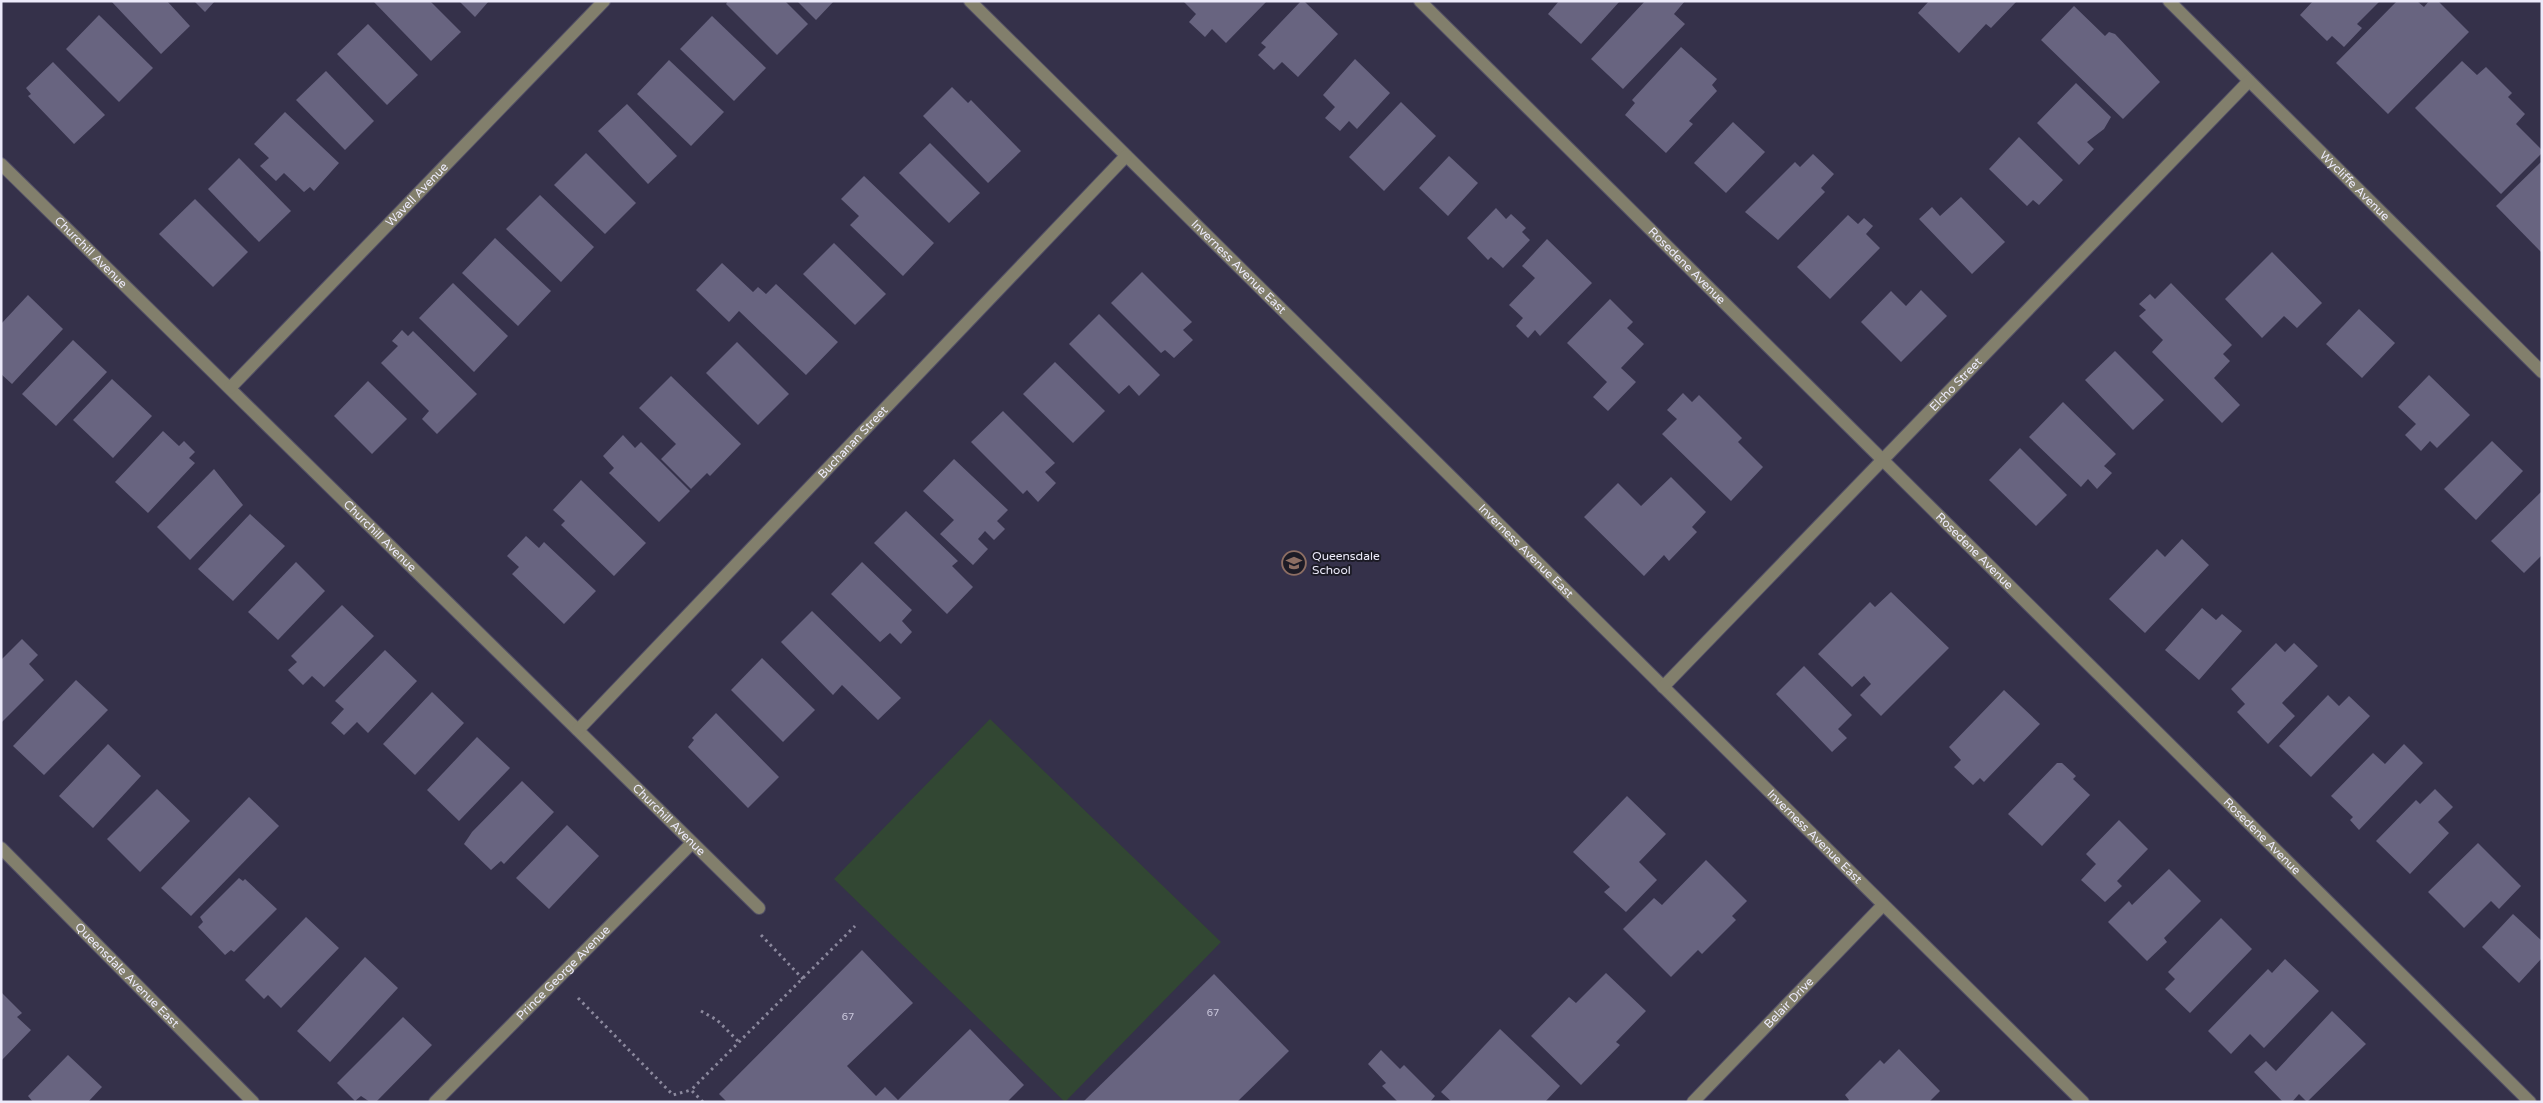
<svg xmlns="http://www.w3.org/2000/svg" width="2543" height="1103" font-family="'Varela Round',sans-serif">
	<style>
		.green { fill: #324733 }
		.building { fill: #686480 }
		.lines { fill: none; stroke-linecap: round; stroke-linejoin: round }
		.minor-casing { stroke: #524f66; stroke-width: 14 }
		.path { stroke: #8c899e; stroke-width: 3; stroke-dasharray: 2.5 4; stroke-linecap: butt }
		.minor { stroke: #827f6c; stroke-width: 12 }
		.labels { text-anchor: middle; stroke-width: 4; stroke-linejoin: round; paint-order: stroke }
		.number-label { font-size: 10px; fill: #cbc8dc }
		.street-label { font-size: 12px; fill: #eceafa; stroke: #1c1b26 }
		.poi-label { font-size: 12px; fill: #eceafa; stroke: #1c1b26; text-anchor: start }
	</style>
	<rect width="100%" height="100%" fill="#35314a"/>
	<polygon class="green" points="990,719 1221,942 1065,1102 834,879"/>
	<g class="building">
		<polygon points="111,1 167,1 190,26 161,54"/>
		<polygon points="194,1 215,1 205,12"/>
		<polygon points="373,1 430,1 461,32 431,61"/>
		<polygon points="459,1 489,1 475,17"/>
		<polygon points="728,1 785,1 808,24 777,55 726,4"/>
		<polygon points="797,1 834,1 816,20"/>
		<polygon points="1183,1 1267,1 1226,43 1212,29 1205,37 1189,22 1196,14"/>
		<polygon points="1301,1 1304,1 1338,34 1298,77 1282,62 1274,70 1258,55 1266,47 1261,43"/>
		<polygon points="1559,1 1620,1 1581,44 1548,14"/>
		<polygon points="1645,1 1685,1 1674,14 1685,24 1623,89 1591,59"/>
		<polygon points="1929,1 2017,1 1991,28 1986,24 1959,53 1918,13"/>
		<polygon points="2313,1 2380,1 2357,24 2362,28 2344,47 2332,36 2327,41 2300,15"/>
		<polygon points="2397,1 2417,1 2424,7 2429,1 2438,1 2469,32 2388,114 2336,63"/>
		<polygon points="2074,6 2105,36 2109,32 2115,34 2160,82 2123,119 2041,40"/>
		<polygon points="99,15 153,68 119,102 66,49"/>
		<polygon points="712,16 766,68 734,101 680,49"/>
		<polygon points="368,24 418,75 387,105 337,54"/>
		<polygon points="1681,47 1717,79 1712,85 1717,91 1689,121 1693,124 1666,153 1625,115 1635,103 1632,100"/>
		<polygon points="1355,59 1390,93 1357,129 1349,121 1340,131 1325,118 1335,107 1323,95"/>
		<polygon points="669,60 724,112 691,146 637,94"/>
		<polygon points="2462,61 2477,75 2486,67 2512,93 2508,97 2525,114 2516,124 2542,150 2542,153 2501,194 2415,108"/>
		<polygon points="53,62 105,115 74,144 28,96 31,94 26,88"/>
		<polygon points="326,71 374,121 345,150 296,100"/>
		<polygon points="2076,83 2111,117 2104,129 2087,142 2094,149 2079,165 2037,123"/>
		<polygon points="952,87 968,103 971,100 1021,151 988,183 923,116"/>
		<polygon points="1401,102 1436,136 1384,191 1349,157"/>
		<polygon points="627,104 677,156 648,184 598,131"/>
		<polygon points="285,112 339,163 314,191 310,187 304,192 284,173 276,181 260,166 269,158 254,144"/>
		<polygon points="1733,122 1765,152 1726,193 1694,163"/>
		<polygon points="2019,137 2063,180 2039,205 2033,200 2027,206 1989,169"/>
		<polygon points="930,143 980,193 949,223 899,173"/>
		<polygon points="586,153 636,203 605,234 554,185"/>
		<polygon points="1813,154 1834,174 1821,188 1825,192 1778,240 1745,212 1795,162 1800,167"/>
		<polygon points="1449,156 1478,183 1448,216 1419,188"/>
		<polygon points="239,158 291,211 259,242 208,189"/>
		<polygon points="2542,161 2542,253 2496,206"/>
		<polygon points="864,176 934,243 903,276 850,225 859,216 841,199"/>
		<polygon points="540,195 594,247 561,282 506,229"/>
		<polygon points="1961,197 2005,242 1972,274 1919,219 1932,207 1940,216"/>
		<polygon points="195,199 248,252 213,287 159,234"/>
		<polygon points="1496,208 1506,219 1511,214 1526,228 1522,232 1530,240 1503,268 1491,257 1488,260 1467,238"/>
		<polygon points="1848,215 1858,224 1864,218 1873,226 1866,234 1880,248 1830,299 1797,267"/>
		<polygon points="495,238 551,291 518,326 462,273"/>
		<polygon points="1547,239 1592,283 1540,336 1535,330 1528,338 1516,326 1523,318 1509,305 1535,278 1522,266"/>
		<polygon points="834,243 886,294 855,325 803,274"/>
		<polygon points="2272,252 2322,303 2297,328 2284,316 2262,338 2225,299"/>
		<polygon points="722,263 753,292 758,287 766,294 776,284 838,342 806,375 739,311 729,322 696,290"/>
		<polygon points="1142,272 1192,322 1183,330 1193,340 1174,358 1165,350 1161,353 1111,303"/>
		<polygon points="453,283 508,336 474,372 419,318"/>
		<polygon points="2171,283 2232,345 2223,354 2230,361 2214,378 2240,405 2222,423 2152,352 2163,340 2139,316 2146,310 2139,304 2150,294 2155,299"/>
		<polygon points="1921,290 1947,316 1901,362 1861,322 1891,291 1906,306"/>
		<polygon points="28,295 63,329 12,384 1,374 1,324"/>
		<polygon points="1610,299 1633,322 1627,328 1644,344 1621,368 1636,382 1608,411 1593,397 1607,382 1567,343"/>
		<polygon points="2359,309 2395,343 2362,378 2326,344"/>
		<polygon points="1099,314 1160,375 1139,396 1129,385 1119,394 1069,344"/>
		<polygon points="402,330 408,336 413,331 477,394 437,434 422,419 429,411 381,363 398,346 392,341"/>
		<polygon points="73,340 107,372 56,426 22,394"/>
		<polygon points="737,342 789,394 758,425 706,373"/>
		<polygon points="2115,351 2164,400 2133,430 2085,380"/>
		<polygon points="1055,362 1105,411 1073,443 1023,394"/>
		<polygon points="2429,375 2470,415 2437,448 2430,441 2421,451 2405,435 2416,424 2398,407"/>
		<polygon points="671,376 741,444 710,476 707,473 691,489 661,459 676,444 639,408"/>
		<polygon points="112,379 152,416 113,458 73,420"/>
		<polygon points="368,381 407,419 372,454 334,416"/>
		<polygon points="1683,393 1692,402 1699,395 1742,438 1738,442 1763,467 1731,501 1662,434 1677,419 1667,410"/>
		<polygon points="2063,402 2116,454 2104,466 2112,473 2097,489 2088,479 2081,487 2029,437"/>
		<polygon points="1003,411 1055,463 1045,472 1056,483 1038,502 1027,490 1023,494 971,442"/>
		<polygon points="163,431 179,446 184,441 195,452 189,458 195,463 148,513 115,482"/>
		<polygon points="623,435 635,448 641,442 690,491 659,522 609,473 614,468 603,456"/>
		<polygon points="2492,441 2523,471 2476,520 2444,489"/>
		<polygon points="2020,448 2067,495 2036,526 1989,480"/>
		<polygon points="954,459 1008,510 997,521 1005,529 994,540 985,531 978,539 988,549 973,565 940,534 954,520 923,491"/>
		<polygon points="214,469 243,505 190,560 157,527"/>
		<polygon points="1671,477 1706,512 1692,527 1697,532 1669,561 1664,555 1644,576 1584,517 1618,483 1641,506"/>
		<polygon points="581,480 646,543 614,576 561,525 565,521 553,510"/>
		<polygon points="2542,491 2542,555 2524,573 2491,541"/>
		<polygon points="906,511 958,561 952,566 973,587 947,614 874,543"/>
		<polygon points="250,514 285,546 233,601 198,569"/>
		<polygon points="526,536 539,548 544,542 596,591 564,624 512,574 519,567 507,556"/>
		<polygon points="2182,539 2209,565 2145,633 2109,599 2157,549 2165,557"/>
		<polygon points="296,562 325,591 278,640 248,612"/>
		<polygon points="862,562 912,610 902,621 912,632 901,644 890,633 880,642 831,594"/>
		<polygon points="1891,592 1949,648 1881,716 1860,695 1871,684 1864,676 1852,687 1818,654 1870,602 1875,607"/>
		<polygon points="342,605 374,636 324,687 312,676 303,685 288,670 297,662 291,656"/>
		<polygon points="2202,608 2216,620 2222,614 2242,631 2199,680 2165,650"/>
		<polygon points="812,611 901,698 878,720 842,685 833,695 781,642"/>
		<polygon points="22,639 38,655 29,664 44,680 1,723 1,660"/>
		<polygon points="2276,643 2285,652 2294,643 2318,666 2282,703 2295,716 2268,744 2237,712 2245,704 2231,689"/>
		<polygon points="385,650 417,681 368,733 357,722 344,735 331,723 344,709 335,701"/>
		<polygon points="762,658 815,710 783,742 731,690"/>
		<polygon points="1804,666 1852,715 1838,729 1847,738 1832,752 1776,694"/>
		<polygon points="76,680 108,710 44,775 13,746"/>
		<polygon points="2004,690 2040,724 1984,782 1980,778 1973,785 1954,767 1961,760 1949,747"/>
		<polygon points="432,692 464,723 415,775 383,744"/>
		<polygon points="2328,695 2339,706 2349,696 2370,716 2311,777 2279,746"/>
		<polygon points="716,713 779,777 748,808 688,747 694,740 692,738"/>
		<polygon points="477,737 510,768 459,821 427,790"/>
		<polygon points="108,744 141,776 93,828 59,796"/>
		<polygon points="2404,744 2423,763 2359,830 2350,820 2353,817 2331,796 2373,753 2385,764"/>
		<polygon points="2057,763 2062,763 2076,776 2073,779 2090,795 2042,846 2008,814"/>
		<polygon points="522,781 554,812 504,864 501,861 491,870 464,844 472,832"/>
		<polygon points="157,789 190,821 140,872 107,839"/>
		<polygon points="2435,789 2453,807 2438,822 2449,833 2410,874 2376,841 2416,800 2420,804"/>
		<polygon points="1627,796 1666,834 1639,862 1657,880 1626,912 1604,892 1610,887 1573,852"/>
		<polygon points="249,797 279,826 191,916 161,888"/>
		<polygon points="2119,820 2148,849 2117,881 2122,886 2105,902 2081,880 2096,864 2086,854"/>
		<polygon points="567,825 599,856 549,909 516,878"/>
		<polygon points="2478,843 2521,886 2499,909 2491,901 2464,928 2428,892"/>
		<polygon points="1706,860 1747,901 1732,916 1736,920 1702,954 1698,950 1671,977 1623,929 1654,898 1662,905"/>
		<polygon points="2169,869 2201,901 2164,938 2167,942 2147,961 2108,922 2129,901 2132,905"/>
		<polygon points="239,878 243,881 245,879 277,909 234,952 231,950 225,955 198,927 203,922 200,917"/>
		<polygon points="2513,914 2542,941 2542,958 2519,983 2482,947"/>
		<polygon points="306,917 339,948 281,1008 268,995 264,999 245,980"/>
		<polygon points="2221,918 2252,949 2190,1013 2165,989 2175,979 2168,972"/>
		<polygon points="862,950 913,1003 847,1066 876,1096 885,1087 898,1100 970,1029 1024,1085 1007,1102 727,1102 719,1094"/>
		<polygon points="365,957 398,988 330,1062 297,1031"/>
		<polygon points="2285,959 2319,991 2264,1048 2250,1034 2231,1054 2208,1031 2268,969 2272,973"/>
		<polygon points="1606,973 1646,1011 1616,1042 1620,1045 1581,1085 1531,1036 1569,997 1576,1003"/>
		<polygon points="1214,974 1289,1051 1237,1102 1083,1102"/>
		<polygon points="1,992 22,1013 17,1017 31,1030 1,1061"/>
		<polygon points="2332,1011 2366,1044 2307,1102 2299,1094 2292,1102 2283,1102 2254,1072 2266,1061 2276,1071"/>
		<polygon points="403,1017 432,1045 376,1102 370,1102 361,1096 355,1101 337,1083"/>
		<polygon points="1500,1029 1560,1086 1545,1102 1452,1102 1441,1092"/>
		<polygon points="1899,1049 1940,1091 1929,1102 1847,1102 1849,1100 1845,1095 1880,1060 1884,1064"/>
		<polygon points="1381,1050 1400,1069 1404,1065 1435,1096 1430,1102 1398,1102 1382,1086 1386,1083 1368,1064"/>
		<polygon points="68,1055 102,1087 88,1102 33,1102 28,1096"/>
	</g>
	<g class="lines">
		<g class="minor-casing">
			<g id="minor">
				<path id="s1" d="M970 1 2083 1102"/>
				<path id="s2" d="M1420 1 2530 1102"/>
				<path id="s3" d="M2169 1 2542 372"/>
				<path id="s4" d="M1 164 759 908"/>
				<path id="s5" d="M230 388 604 1"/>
				<path id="s6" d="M1663 687 2249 81"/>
				<path id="s7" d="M578 730 1126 156"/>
				<path id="s8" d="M1 848 253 1102"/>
				<path id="s9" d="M435 1102 692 843"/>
				<path id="s10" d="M1693 1102 1883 905"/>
			</g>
		</g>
		<g class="path">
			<polyline points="761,935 803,979"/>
			<polyline points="578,998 673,1095 691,1090"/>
			<polyline points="701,1011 717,1020 739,1042"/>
			<polyline points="703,1102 691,1090 855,926"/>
		</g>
		<use href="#minor" class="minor"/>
	</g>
	<defs>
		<g id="school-ring" transform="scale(1.25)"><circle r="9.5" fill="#1c1b26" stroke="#8d6e63" stroke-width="1.5"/><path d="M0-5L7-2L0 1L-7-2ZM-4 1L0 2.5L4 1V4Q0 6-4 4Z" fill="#8d6e63"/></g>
	</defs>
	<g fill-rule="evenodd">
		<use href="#school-ring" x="1294" y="563"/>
	</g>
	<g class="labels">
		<g class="number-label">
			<text x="1213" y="1016">67</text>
			<text x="848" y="1020">67</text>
		</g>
		<g class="street-label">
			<text dy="4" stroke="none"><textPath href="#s3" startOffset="262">Wycliffe Avenue</textPath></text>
			<text dy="4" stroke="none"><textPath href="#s5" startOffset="269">Wavell Avenue</textPath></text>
			<text dy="4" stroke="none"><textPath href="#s4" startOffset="126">Churchill Avenue</textPath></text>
			<text dy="4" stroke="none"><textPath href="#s2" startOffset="376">Rosedene Avenue</textPath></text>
			<text dy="4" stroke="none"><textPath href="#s1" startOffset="378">Inverness Avenue East</textPath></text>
			<text dy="4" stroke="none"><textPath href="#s6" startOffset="421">Elcho Street</textPath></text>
			<text dy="4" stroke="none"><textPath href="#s7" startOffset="398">Buchanan Street</textPath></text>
			<text dy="4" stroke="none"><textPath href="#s4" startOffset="531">Churchill Avenue</textPath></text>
			<text dy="4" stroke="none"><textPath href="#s2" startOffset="781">Rosedene Avenue</textPath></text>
			<text dy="4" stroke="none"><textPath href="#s1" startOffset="782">Inverness Avenue East</textPath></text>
			<text dy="4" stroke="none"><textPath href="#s4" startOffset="936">Churchill Avenue</textPath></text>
			<text dy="4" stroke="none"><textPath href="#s2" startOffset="1186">Rosedene Avenue</textPath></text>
			<text dy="4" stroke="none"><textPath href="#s1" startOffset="1188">Inverness Avenue East</textPath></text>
			<text dy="4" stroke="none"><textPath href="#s9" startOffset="182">Prince George Avenue</textPath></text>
			<text dy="4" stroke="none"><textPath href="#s8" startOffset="179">Queensdale Avenue East</textPath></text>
			<text dy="4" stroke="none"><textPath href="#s10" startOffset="138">Belair Drive</textPath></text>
		</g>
		<g class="poi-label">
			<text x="1312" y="560">Queensdale<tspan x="1312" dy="14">School</tspan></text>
		</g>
	</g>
	<rect width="2543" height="1103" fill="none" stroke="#eceafa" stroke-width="5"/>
</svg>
